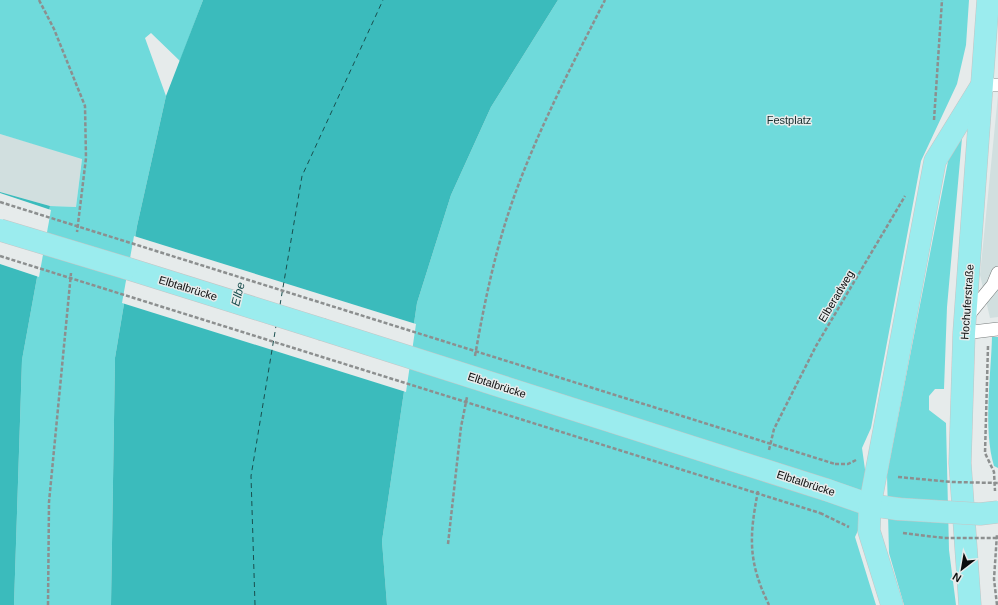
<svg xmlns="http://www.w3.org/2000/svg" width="998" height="605" font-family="Helvetica,sans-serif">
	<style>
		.built { fill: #d1dfdf }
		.green { fill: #6fdadb }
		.water { fill: #3bbbbc }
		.pier { fill: #e6ebeb }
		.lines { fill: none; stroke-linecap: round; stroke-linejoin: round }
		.ferry { stroke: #194f4f; stroke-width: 1; stroke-dasharray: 5 4; stroke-linecap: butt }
		.lane-casing { stroke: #777c7c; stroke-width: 14 }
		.primary-casing { stroke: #c5c5c5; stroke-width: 23 }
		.path { stroke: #8c8f8f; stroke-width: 2.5; stroke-dasharray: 4 2; stroke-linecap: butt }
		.lane { stroke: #fff; stroke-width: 13 }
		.primary { stroke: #9becee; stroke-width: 22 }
		.primary-bridge-casing { stroke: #c5c5c5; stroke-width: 23; stroke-linecap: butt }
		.path-bridge { stroke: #8c8f8f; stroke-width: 2.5; stroke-dasharray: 4 2; stroke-linecap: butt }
		.primary-bridge { stroke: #9becee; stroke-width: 22 }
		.labels { text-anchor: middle; stroke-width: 3; stroke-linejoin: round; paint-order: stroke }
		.park-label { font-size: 11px; fill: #182e2e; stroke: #e6ebeb }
		.street-label { font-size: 11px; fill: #0c0d0d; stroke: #e6ebeb }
		.water-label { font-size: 12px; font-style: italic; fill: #194f4f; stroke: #e6ebeb }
	</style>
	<rect width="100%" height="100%" fill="#e6ebeb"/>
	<g class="built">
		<polygon points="998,95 998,317 990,318 980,275"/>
		<polygon points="0,134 82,158 76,207 50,206 0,192"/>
	</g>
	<g class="green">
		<polygon points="0,0 203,0 180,61 151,33 145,38 166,96 137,226 115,358 111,605 14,605 22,360 50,206 76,207 82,159 0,134"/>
		<polygon points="558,0 969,0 966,45 957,84 921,161 871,428 862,448 870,505 855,537 876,605 387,605 382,541 417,303 451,195 491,107"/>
		<polygon points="962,138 947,307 944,389 935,389 929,396 929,410 946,423 949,550 956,605 904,605 889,553 887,474 950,151"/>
		<path d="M992 337H998V468L994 466C983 429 991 375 992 337Z"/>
	</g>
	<g class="water">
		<polygon points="203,0 558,0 491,107 451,195 417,303 382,541 387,605 111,605 115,358 137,226 166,96"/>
		<polygon points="0,192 50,206 22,360 14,605 0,605"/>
	</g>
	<g class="pier">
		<polygon points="0,193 51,210 39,277 0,264"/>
		<polygon points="134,236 416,324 406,392 122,303"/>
	</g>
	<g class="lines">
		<g class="ferry">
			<polyline points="280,305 302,176 383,0"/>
			<polyline points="255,605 251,476 276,326"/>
		</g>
		<g class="lane-casing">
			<g id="lane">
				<polyline points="982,85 998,85"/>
				<polyline points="966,318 993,285 998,273"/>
				<polyline points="964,333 998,329"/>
			</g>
		</g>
		<g class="primary-casing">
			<g id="primary">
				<polyline points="126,268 321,329"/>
				<polyline points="827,490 870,505 898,509"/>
				<polyline points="892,605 869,531 870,505 935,161 980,88"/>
				<polyline points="970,605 960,463 964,333 988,0"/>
			</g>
		</g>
		<g class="path">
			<polyline points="39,0 54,29 85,106 86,158 77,232"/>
			<polyline points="934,120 942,0"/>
			<polyline points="988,346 985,453 994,472 995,491"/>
			<path d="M475 356C485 299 497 241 518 186 542 122 574 61 605 0"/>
			<polyline points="769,450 774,429 816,346 905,196"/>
			<polyline points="835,464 848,464 856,460"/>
			<path d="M758 491C749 537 748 562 769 605"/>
			<polyline points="820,513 849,527"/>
			<polyline points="448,544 461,427 467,397"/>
			<polyline points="48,605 49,502 71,273"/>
			<polyline points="997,605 994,579 997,534"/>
		</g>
		<use href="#lane" class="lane"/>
		<use href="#primary" class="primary"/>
		<g class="primary-bridge-casing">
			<g id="primary-bridge">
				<polyline points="0,230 126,268"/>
				<polyline points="321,329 827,490"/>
				<polyline points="898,509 980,514 998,512"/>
			</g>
		</g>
		<g class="path-bridge">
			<polyline points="0,202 835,464"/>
			<polyline points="0,256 820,513"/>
			<polyline points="898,477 952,482 998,483"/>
			<polyline points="903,533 944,538 998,538"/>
		</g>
		<use href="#primary-bridge" class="primary-bridge"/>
	</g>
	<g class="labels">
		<g class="park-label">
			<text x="789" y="124">Festplatz</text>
		</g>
		<g class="street-label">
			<text transform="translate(188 288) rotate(17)" y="4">Elbtalbrücke</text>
			<text transform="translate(836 296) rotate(-59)" y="4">Elberadweg</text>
			<text transform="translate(967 302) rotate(-86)" y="4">Hochuferstraße</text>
			<text transform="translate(497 385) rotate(18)" y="4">Elbtalbrücke</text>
			<text transform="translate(806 483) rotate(18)" y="4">Elbtalbrücke</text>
		</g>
		<g class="water-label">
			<text transform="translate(238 294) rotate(-76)" y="4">Elbe</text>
		</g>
	</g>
	<g transform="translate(962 569) rotate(211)" stroke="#e6ebeb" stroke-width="3" paint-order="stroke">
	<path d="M0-3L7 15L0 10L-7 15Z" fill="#0c0d0d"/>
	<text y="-6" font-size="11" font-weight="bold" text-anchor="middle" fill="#0c0d0d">N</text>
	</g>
</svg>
